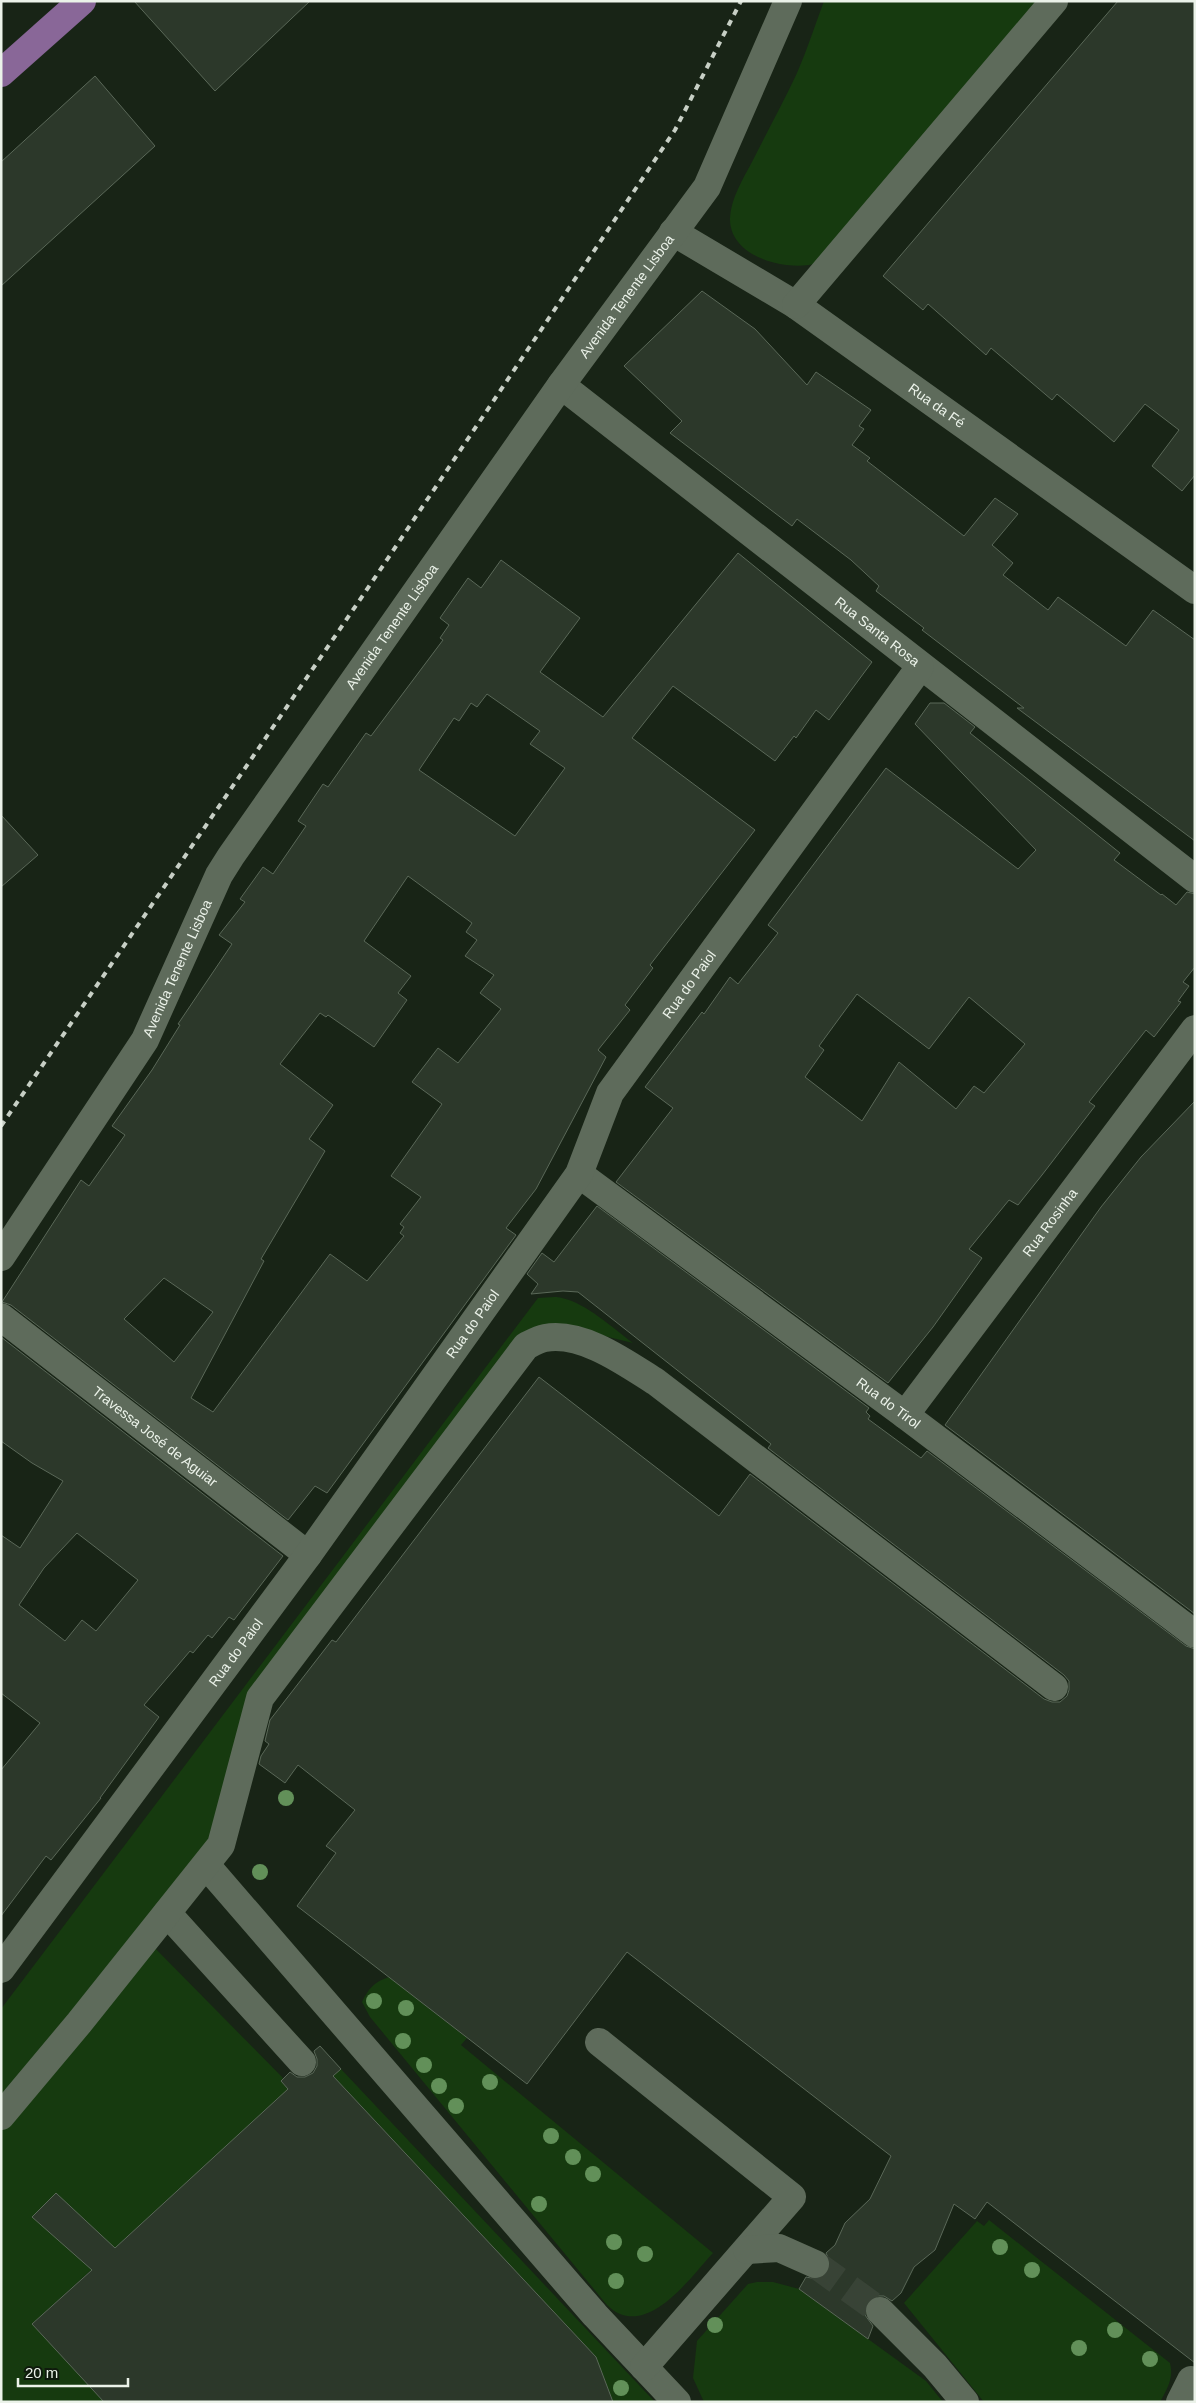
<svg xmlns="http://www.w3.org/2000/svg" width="1196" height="2403" font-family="Arial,sans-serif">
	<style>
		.green { fill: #163a0f }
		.building { fill: #2c382a; stroke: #5a6858; fill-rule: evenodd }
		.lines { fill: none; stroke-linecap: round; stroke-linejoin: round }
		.minor-tunnel { stroke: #384336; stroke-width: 28; stroke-dasharray: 28 14; stroke-linecap: butt }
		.minor { stroke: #5e6b5b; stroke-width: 28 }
		.major { stroke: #896798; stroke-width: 28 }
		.rail { stroke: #c7cfc5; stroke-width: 4; stroke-dasharray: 6 6; stroke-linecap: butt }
		.tree { fill: #629059 }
		.labels { text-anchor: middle; stroke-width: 4; stroke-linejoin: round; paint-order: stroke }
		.street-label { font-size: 14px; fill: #ebf2e9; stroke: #0f1a0d }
	</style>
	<rect width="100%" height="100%" fill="#182416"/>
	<g class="green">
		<path d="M824 1H1039L814 264C785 271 729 257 730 218 731 198 743 179 752 162 767 132 783 103 797 73 807 50 815 25 824 1Z"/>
		<path d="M538 1298C545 1298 555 1296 562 1298 586 1303 614 1329 633 1343L596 1334 545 1338 260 1698 221 1845 146 1939 283 2078 281 2081 298 2101 278 2099 32 2324 104 2402H1V2009Z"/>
		<path d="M389 1977 467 2038 461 2045 713 2253C689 2279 645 2342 607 2305L370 2017 362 2002C369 1988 374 1982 389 1977Z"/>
		<polygon points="341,2069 655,2402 613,2402 596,2357 333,2076"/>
		<path d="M989 2220 1170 2363C1174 2378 1167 2389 1160 2402H984L904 2303 977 2221 984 2226Z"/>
		<polygon points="757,2282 773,2282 799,2289 926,2381 943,2402 704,2402 693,2378 697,2341 748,2284"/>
	</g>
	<g class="building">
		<polygon points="134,1 310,1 215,91"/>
		<polygon points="1118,1 1195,1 1195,475 1182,491 1152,466 1179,430 1145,404 1114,442 1057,394 1052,400 991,348 986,355 928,304 923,310 883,276"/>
		<polygon points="95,76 155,146 1,286 1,162"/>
		<polygon points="702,291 755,329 807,385 816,372 871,410 859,426 864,429 852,445 870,458 867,461 964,536 995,498 1018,514 992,545 1013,563 1003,575 1048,610 1058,597 1126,646 1153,610 1195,640 1195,841 1017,708 1024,708 922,630 924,628 876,591 879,586 851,560 797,519 792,526 670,433 682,421 624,366"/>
		<path d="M738 553 872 662 829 720 816 710 796 738 794 736 775 761 673 686 632 738 755 830 650 965 653 968 625 1005 630 1010 598 1050 606 1057 536 1189 506 1228 516 1235 327 1493 315 1486 288 1520 11 1305 2 1302 81 1180 89 1186 125 1135 112 1126 152 1070 180 1025 178 1024 232 944 219 935 245 902 240 899 263 867 273 874 306 826 298 821 323 784 328 787 366 733 371 736 443 640 440 638 449 625 440 618 468 578 481 588 501 560 580 618 540 672 603 717ZM487 694 540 731 530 744 565 768 515 836 419 770 454 718 459 721 471 703 477 707ZM408 876 472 923 466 932 477 940 465 956 494 975 480 993 501 1009 458 1063 438 1048 412 1082 442 1104 391 1176 421 1197 400 1224 404 1227 400 1233 404 1236 367 1281 330 1254 213 1412 191 1398 264 1261 261 1259 325 1151 309 1139 333 1105 280 1064 320 1013 326 1017 328 1015 374 1047 407 1000 398 993 411 976 364 941ZM164 1278 213 1312 174 1362 124 1319Z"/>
		<path d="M930 703H944L975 727 970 733 1120 853 1114 860 1161 895 1162 894 1176 905 1187 892 1195 894V967L1183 982 1189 986 1178 1001 1181 1002 1154 1037 1146 1030 1089 1102 1095 1106 1042 1175 1018 1205 1009 1200 969 1249 982 1258 933 1327 888 1383 616 1182 673 1108 645 1087 702 1012 704 1014 730 977 738 984 778 933 768 925 886 768 1018 869 1036 850 915 724ZM857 994 929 1049 969 997 1025 1044 984 1093 974 1086 956 1109 899 1062 862 1121 805 1077 824 1050 819 1046Z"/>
		<polygon points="1,815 38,855 1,887"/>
		<polygon points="1195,1101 1195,1614 945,1425 1101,1207 1141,1157"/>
		<polygon points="597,1206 869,1408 866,1412 870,1416 868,1419 921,1458 927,1451 1186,1646 1195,1649 1195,2363 987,2202 975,2219 954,2204 935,2250 914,2267 901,2293 892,2301 884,2296 876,2296 869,2300 865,2307 865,2315 873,2326 868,2339 799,2289 806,2277 817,2279 825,2276 829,2271 830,2262 826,2253 835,2245 845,2223 870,2199 891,2156 627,1952 527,2084 297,1906 336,1853 326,1846 355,1810 298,1765 285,1783 259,1764 261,1756 269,1744 265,1741 270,1720 332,1640 336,1642 539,1377 719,1516 750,1474 1044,1699 1052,1702 1060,1702 1067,1696 1069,1690 1069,1681 1064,1675 768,1448 771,1444 578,1292 563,1291 531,1294 538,1284 527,1274 542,1253 554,1262"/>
		<path d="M1 1337 283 1556 234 1620 229 1617 212 1638 208 1635 193 1653 190 1651 144 1705 159 1717 100 1798H101L51 1860 46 1856 1 1916V1770L40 1723 1 1693V1535L20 1548 63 1481 32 1463 1 1441ZM77 1533 138 1580 96 1631 82 1620 65 1641 19 1605 44 1568Z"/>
		<polygon points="320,2046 341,2069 333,2076 596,2357 613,2402 104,2402 32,2324 92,2270 32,2217 56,2193 115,2248 288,2089 281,2081 290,2072 297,2077 305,2077 313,2073 317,2066 317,2059 314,2051"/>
	</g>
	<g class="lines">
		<polyline class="minor-tunnel" points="815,2264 880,2311"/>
		<g class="minor">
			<path id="s1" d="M673 232 796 305 1195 590"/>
			<polyline points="796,305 1054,1"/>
			<path id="s2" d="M561 385 1195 879"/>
			<path id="s3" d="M579 1174 905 1415 1195 1634"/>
			<path id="s4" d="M1 1257 145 1040 219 875 231 856 561 385 707 187 788 1"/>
			<path id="s5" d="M1 1317 308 1555"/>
			<path id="s6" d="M905 1415 1195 1029"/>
			<polyline points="206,1865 595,2315 677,2402"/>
			<polyline points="167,1913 302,2062"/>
			<path id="s7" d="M1 1969 308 1555 579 1174 610 1093 920 667"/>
			<polyline points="599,2042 792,2197 644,2367"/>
			<path d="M1 2116 79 2023 221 1845 260 1698 526 1346C532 1343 539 1339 545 1338 582 1331 626 1363 656 1382L1054 1687"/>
			<polyline points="747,2250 779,2248 815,2264"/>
			<polyline points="880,2311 935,2366 965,2402"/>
			<polyline points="1180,2402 1191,2380"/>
		</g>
		<polyline class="major" points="1,73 82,1"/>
		<polyline class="rail" points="1,1126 372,582 675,130 741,1"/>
	</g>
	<g class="tree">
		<circle cx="286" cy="1798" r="8"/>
		<circle cx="260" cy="1872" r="8"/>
		<circle cx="374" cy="2001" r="8"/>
		<circle cx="406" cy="2008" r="8"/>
		<circle cx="403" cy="2041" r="8"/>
		<circle cx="424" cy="2065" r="8"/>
		<circle cx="490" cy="2082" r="8"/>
		<circle cx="439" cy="2086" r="8"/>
		<circle cx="456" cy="2106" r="8"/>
		<circle cx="551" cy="2136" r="8"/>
		<circle cx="573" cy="2157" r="8"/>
		<circle cx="593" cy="2174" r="8"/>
		<circle cx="539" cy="2204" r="8"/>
		<circle cx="614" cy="2242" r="8"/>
		<circle cx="1000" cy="2247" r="8"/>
		<circle cx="645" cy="2254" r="8"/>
		<circle cx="1032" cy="2270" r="8"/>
		<circle cx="616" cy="2281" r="8"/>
		<circle cx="715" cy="2325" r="8"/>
		<circle cx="1115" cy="2330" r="8"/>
		<circle cx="1079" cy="2348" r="8"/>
		<circle cx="1150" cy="2359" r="8"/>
		<circle cx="621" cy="2388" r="8"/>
	</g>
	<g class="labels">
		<g class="street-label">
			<text dy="5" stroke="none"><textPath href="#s4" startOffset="1149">Avenida Tenente Lisboa</textPath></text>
			<text dy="5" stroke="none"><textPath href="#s1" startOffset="316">Rua da Fé</textPath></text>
			<text dy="5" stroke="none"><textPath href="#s4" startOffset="744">Avenida Tenente Lisboa</textPath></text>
			<text dy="5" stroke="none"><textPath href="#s2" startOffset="401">Rua Santa Rosa</textPath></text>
			<text dy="5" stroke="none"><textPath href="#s4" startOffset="339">Avenida Tenente Lisboa</textPath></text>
			<text dy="5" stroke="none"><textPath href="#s7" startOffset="1204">Rua do Paiol</textPath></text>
			<text dy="5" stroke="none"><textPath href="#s6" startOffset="241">Rua Rosinha</textPath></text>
			<text dy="5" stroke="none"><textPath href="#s7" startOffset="799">Rua do Paiol</textPath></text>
			<text dy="5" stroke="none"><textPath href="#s3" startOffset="385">Rua do Tirol</textPath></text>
			<text dy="5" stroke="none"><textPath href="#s5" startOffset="195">Travessa José de Aguiar</textPath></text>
			<text dy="5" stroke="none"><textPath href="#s7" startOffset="394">Rua do Paiol</textPath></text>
		</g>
	</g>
	<rect width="1196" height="2403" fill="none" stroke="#ebf2e9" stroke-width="5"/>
	<path d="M18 2378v8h110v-8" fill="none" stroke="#ebf2e9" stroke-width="2.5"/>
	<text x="25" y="2378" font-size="15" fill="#ebf2e9" stroke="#0f1a0d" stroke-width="4" paint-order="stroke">20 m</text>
</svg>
